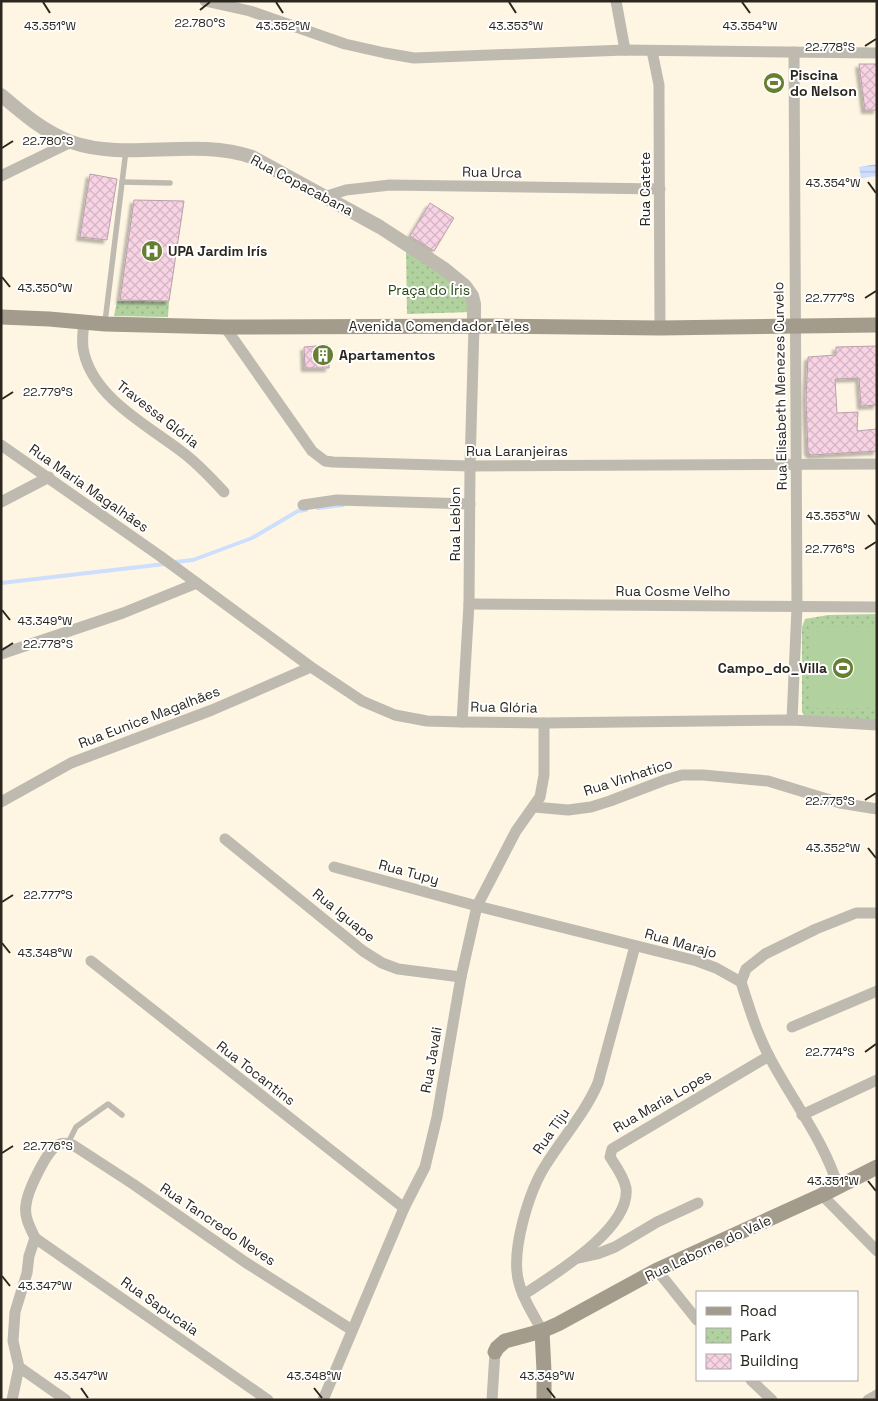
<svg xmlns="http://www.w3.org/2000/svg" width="878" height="1401" font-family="'Space Grotesk',sans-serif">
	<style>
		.park { fill: url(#park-dots) }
		.pitch { fill: #b1d19f }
		.water { fill: url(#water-rules) }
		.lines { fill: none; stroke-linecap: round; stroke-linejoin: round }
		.stream { stroke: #cddffd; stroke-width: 4 }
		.building { fill: url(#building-cross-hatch); stroke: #b9a0ac; filter: url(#shadow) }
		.service { stroke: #bebab0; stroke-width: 5.5 }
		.minor { stroke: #bebab0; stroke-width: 11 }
		.tertiary { stroke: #bebab0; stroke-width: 14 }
		.secondary { stroke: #a39c8d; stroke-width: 15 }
		.ticks { fill: none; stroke: #2b271e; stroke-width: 2 }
		.labels { text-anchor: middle; stroke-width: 4; stroke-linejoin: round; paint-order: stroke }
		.poi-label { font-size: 14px; font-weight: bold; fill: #2b271e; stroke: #fff; text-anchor: start }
		.street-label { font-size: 14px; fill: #2b271e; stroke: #fff }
		.park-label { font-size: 14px; fill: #274510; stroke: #fff }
		.ticks-label { font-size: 12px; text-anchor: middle; fill: #2b271e; stroke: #fff; stroke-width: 4; stroke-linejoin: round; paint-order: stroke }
	</style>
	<defs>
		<pattern id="park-dots" width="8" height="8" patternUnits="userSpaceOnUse" patternTransform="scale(1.25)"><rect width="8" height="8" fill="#b1d19f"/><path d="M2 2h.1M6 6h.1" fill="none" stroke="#98b388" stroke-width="1.8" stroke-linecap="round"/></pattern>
		<pattern id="water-rules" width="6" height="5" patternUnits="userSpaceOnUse" patternTransform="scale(1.25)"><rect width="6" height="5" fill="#cddffd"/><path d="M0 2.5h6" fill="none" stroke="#b0bfd8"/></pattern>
		<pattern id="building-cross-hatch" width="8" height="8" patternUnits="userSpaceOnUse" patternTransform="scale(1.25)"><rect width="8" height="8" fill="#f7d3e4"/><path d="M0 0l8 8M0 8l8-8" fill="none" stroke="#d4b5c3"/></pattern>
		<filter id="shadow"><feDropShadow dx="-3.5" dy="3.5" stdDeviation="1" flood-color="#0004"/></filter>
	</defs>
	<rect width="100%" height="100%" fill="#fef6e3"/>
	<g class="park">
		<polygon points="406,249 463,289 472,312 407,314"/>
		<polygon points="117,301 169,301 168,317 114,316"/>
		<polygon points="877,614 877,721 804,716 802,711 802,627 805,619 828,615"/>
	</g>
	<rect class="pitch" x="809" y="627" width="68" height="81"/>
	<polygon class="water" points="877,164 877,176 861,178 859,167"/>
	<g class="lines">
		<g class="stream">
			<polyline points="318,508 343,505"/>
			<polyline points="175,562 193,560 252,538 298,511 306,510"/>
			<polyline points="1,583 165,564"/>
		</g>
	</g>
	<g class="building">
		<polygon points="859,64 877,64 877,110 865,110"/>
		<polygon points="90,174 117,179 107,240 80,237"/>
		<polygon points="134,200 184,201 169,301 120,300"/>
		<polygon points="430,203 454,218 434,251 410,236"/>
		<polygon points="328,345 329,368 305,368 304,347"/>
		<polygon points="877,346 877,405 861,406 859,378 835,379 837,413 858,412 857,431 877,429 877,451 811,455 808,452 806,399 808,357 836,355 836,347"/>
	</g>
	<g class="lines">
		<g class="service">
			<polyline points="122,182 170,183"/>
			<polyline points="105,322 126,150"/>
			<polyline points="68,1143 76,1127 108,1104 122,1115"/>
		</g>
		<g class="minor">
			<polyline points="205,1 250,11 345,44 385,53 414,58 625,50 877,53"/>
			<polyline points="616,1 625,50"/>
			<polyline points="652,51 659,85 659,102 660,328"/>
			<polyline points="1,176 71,142"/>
			<polyline points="324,197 346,190 390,185 660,189"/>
			<path d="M84 322C83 333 81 343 84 353 95 400 151 427 186 455 200 466 212 479 224 492"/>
			<polyline points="225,327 312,451 325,461 333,462 470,466 877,464"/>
			<polyline points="1,445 160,556 311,667 362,701 395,715 427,721 462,722 544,723 792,720 877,725"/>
			<polyline points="1,502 49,477"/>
			<polyline points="303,505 337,500 470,504"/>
			<polyline points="469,604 877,607"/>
			<polyline points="1,654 123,613 197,583"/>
			<polyline points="792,720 797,607 794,52"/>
			<polyline points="462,722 469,604 470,466 474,326"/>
			<polyline points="1,802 71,763 212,710 311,667"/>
			<polyline points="534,807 568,810 591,807 610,801 665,780 682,775 703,775 768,781 840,803 877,809"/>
			<polyline points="225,839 363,951 382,963 398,969 461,977"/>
			<path d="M334 867 477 906 697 961 716 968 741 982C749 1007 757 1034 770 1058 791 1098 826 1144 838 1187"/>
			<polyline points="91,961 404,1208"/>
			<polyline points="741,982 746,969 765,954 816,929 856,913 877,913"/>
			<polyline points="792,1027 877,991"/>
			<polyline points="802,1115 877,1080"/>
			<polyline points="822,1195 877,1251"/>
			<polyline points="35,1238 268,1400"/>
			<polyline points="579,1258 597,1254 615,1247 657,1222 698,1203"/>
			<polyline points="657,1270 697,1320"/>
			<path d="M523 1295C553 1275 631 1229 626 1188 624 1177 616 1166 610 1157L612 1149 769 1056"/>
			<path d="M542 1331C534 1315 523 1300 519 1283 510 1252 529 1190 547 1163 564 1136 585 1113 598 1083L635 946"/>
			<polyline points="19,1367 66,1400"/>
			<polyline points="751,1380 772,1400"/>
			<path d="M12 1400 19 1367 13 1341 15 1312 27 1273 29 1256 35 1238C30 1227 24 1217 26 1205 27 1192 45 1155 55 1147 61 1142 68 1143 73 1145L133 1184 245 1262 352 1330"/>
			<polyline points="323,1400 404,1208 425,1167 437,1117 461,977 477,906 516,831 540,797 544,775 544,723"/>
			<polyline points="492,1400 495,1352"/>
			<polyline points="868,1400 877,1395"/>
		</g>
		<path class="tertiary" d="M1 95C22 113 44 132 71 142 128 162 193 137 252 157L380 227 443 268 465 286 472 296 474 304V326"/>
		<g class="secondary">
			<polyline points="1,317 49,319 105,324 225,327 491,326 660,328 877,325"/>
			<polyline points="542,1331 544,1371 544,1400"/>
			<polyline points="495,1352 497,1348 505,1341 542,1331 558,1324 657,1270 822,1195 877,1167"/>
		</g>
	</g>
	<path class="ticks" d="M43 2 50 13M276 2 283 13M509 2 516 13M742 2 750 13M200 10 210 2M865 46 876 39M2 148 13 141M868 182 876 193M2 277 10 287M865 298 876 291M2 399 13 392M868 515 876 525M865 549 876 542M2 610 10 620M2 650 13 643M865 800 876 793M868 848 876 858M2 902 13 895M2 943 10 953M865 1052 876 1044M2 1153 13 1146M868 1181 876 1191M2 1276 10 1286M81 1388 88 1398M314 1388 322 1398M547 1388 555 1398"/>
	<defs>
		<g id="stadium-disc" transform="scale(1.125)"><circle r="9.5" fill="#667f32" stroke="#fff"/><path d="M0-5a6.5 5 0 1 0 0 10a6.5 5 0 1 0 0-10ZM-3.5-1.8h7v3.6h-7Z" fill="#fff"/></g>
		<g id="hospital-disc" transform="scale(1.125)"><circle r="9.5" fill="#667f32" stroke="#fff"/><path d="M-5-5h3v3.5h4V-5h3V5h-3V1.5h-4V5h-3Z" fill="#fff"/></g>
		<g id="building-disc" transform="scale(1.125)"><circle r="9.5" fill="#667f32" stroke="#fff"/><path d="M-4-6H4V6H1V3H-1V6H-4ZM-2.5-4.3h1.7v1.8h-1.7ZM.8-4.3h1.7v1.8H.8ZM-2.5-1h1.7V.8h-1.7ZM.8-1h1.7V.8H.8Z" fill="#fff"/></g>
	</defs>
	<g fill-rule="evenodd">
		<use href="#stadium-disc" x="774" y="83"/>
		<use href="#hospital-disc" x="152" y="251"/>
		<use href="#building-disc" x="323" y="355"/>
		<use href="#stadium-disc" x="843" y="668"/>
	</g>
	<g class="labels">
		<g class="poi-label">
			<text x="790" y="80">Piscina<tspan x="790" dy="16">do Nelson</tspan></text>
			<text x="168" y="256">UPA Jardim Irís</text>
			<text x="339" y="360">Apartamentos</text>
			<text x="827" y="673" text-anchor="end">Campo_do_Villa</text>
		</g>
		<g class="street-label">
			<text transform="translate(492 172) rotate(1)" y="5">Rua Urca</text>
			<text transform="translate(302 185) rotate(28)" y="5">Rua Copacabana</text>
			<text transform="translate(645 189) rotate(-90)" y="5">Rua Catete</text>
			<text x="439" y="331">Avenida Comendador Teles</text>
			<text transform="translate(780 386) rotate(-91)" y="5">Rua Elisabeth Menezes Curvelo</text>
			<text transform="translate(158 414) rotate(38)" y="5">Travessa Glória</text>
			<text x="517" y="456">Rua Laranjeiras</text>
			<text transform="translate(89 488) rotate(35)" y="5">Rua Maria Magalhães</text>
			<text transform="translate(455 524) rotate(-90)" y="5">Rua Leblon</text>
			<text x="673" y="596">Rua Cosme Velho</text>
			<text transform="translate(504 707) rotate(1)" y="5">Rua Glória</text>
			<text transform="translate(149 717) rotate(-21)" y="5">Rua Eunice Magalhães</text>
			<text transform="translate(628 777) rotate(-18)" y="5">Rua Vinhatico</text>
			<text transform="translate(409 872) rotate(15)" y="5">Rua Tupy</text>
			<text transform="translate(344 915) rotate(39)" y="5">Rua Iguape</text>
			<text transform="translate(681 943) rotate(16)" y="5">Rua Marajo</text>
			<text transform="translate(431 1060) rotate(-80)" y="5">Rua Javali</text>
			<text transform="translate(256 1073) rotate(38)" y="5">Rua Tocantins</text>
			<text transform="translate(662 1101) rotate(-30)" y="5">Rua Maria Lopes</text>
			<text transform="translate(551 1131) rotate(-55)" y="5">Rua Tiju</text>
			<text transform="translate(218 1224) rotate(34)" y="5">Rua Tancredo Neves</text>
			<text transform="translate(708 1248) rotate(-25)" y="5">Rua Laborne do Vale</text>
			<text transform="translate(160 1306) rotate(35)" y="5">Rua Sapucaia</text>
		</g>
		<g class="park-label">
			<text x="429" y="295">Praça do Íris</text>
		</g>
	</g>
	<g class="ticks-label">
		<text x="200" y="27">22.780°S</text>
		<text x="283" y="30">43.352°W</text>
		<text x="516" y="30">43.353°W</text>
		<text x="50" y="30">43.351°W</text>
		<text x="750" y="30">43.354°W</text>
		<text x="830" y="51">22.778°S</text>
		<text x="48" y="145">22.780°S</text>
		<text x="833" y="187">43.354°W</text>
		<text x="45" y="292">43.350°W</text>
		<text x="830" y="302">22.777°S</text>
		<text x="48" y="396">22.779°S</text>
		<text x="833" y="520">43.353°W</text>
		<text x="830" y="553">22.776°S</text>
		<text x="45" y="625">43.349°W</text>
		<text x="48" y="648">22.778°S</text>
		<text x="830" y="805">22.775°S</text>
		<text x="833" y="852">43.352°W</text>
		<text x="48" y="899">22.777°S</text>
		<text x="45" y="957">43.348°W</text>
		<text x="830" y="1056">22.774°S</text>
		<text x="48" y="1150">22.776°S</text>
		<text x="833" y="1185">43.351°W</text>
		<text x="45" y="1290">43.347°W</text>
		<text x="81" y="1380">43.347°W</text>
		<text x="314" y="1380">43.348°W</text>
		<text x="547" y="1380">43.349°W</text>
	</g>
	<rect width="878" height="1401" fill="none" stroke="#2b271e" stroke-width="5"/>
	<rect x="696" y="1291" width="162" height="90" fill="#ffffff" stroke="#aaa9a5"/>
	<rect x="706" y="1307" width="25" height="8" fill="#a39c8d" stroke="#aaa9a5"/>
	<text x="740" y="1316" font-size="15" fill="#2b271e">Road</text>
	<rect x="706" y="1328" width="25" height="15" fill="url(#park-dots)" stroke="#aaa9a5"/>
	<text x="740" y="1341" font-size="15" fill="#2b271e">Park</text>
	<rect x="706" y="1354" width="25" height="15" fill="url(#building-cross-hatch)" stroke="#aaa9a5"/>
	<text x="740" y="1366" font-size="15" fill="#2b271e">Building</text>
</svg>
